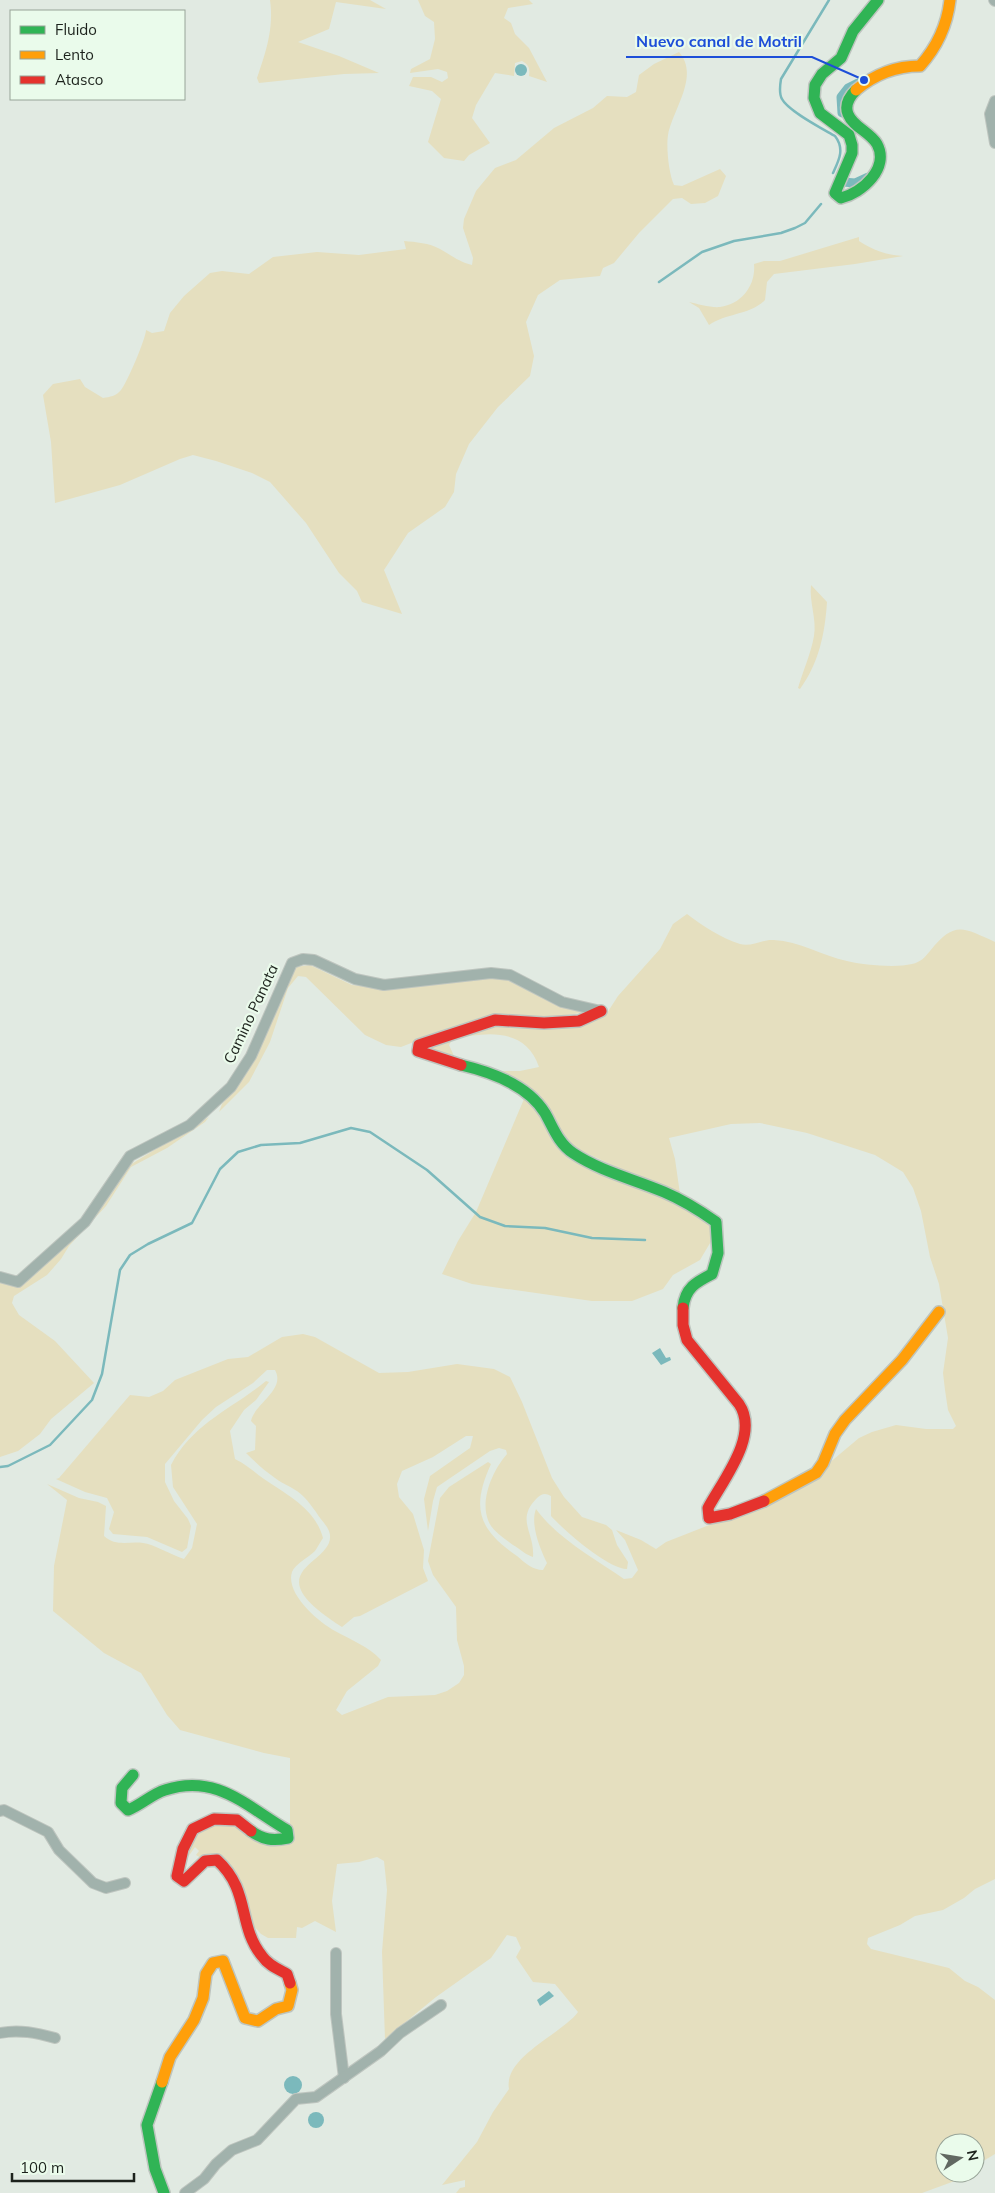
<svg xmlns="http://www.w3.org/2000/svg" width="995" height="2193" font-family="Mulish,sans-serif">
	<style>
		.green { fill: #e5dfbf }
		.water { fill: #7bb9bc }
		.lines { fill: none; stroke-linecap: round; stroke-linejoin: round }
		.stream { stroke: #7bb9bc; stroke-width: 2.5 }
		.canal { stroke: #7bb9bc; stroke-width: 9 }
		.street-casing { stroke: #bec5bf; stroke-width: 12 }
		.fast-casing { stroke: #bec5bf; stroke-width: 14 }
		.slow-casing { stroke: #bec5bf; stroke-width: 14 }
		.jam-casing { stroke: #bec5bf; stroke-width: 14 }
		.street { stroke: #a1b2ac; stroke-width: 10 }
		.fast { stroke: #30b455; stroke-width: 11 }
		.slow { stroke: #ff9f0a; stroke-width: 11 }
		.jam { stroke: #e5322d; stroke-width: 11 }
		.labels { text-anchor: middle; stroke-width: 4.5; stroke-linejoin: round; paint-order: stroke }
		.street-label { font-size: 15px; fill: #1c221c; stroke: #eafbeb }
		.leader { fill: none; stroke: #1d4ed8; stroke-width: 2 }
		.callout-dot { fill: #1d4ed8; stroke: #eafbeb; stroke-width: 2 }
		.callout-label { font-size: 16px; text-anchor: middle; font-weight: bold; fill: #1d4ed8; stroke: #eafbeb; stroke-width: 4.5; stroke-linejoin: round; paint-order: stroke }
	</style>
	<rect width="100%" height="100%" fill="#e1eae2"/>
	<g class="green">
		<path d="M270 0H370L386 9 336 2 329 29 298 42 339 56 379 73 344 74 259 83 257 78C266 52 274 28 270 0Z"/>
		<path d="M418 0H529L533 4 508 8 504 18 511 23 515 34 529 48 547 82 529 76C530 68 529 65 522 61L515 63 514 76 495 73 476 105 472 118 490 143 469 155 464 161 444 158 428 142 441 99 432 91 409 86 413 77H431L442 82 448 78 447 72 438 69 410 73 411 69 430 59 435 39 434 22 425 16Z"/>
		<path d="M679 52C700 76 673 109 668 135 666 148 669 174 674 185L682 186 720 169 726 176 718 196 705 203 691 204 682 198 673 199 639 233 614 263 603 268 600 276 560 280 538 295 526 322 534 356 530 376 498 407 469 444 456 474 454 492 445 507 408 533 384 570 402 614 362 602 357 591 339 573 306 523 270 482 252 473 216 461 193 455 180 459 120 485 55 503 51 442 43 395 53 384 80 379 85 387 103 398C110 397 116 396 121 390 127 383 146 338 146 330L152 333 164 331 170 313 184 296 210 273 222 271 249 274 273 257 317 252 359 255 406 249 404 241C416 242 429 243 440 249 451 255 459 262 472 265L473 258 463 228 464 219 476 191 495 168 516 160 554 128 593 108 607 96 627 97 636 92 639 75 654 64Z"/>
		<path d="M859 237V241C873 250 886 255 903 256L855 264 774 274 767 282 765 300C750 315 726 313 709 325L699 308 689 302C698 304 711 308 720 307 742 304 756 285 754 264L764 261H780Z"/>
		<path d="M811 585 827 602C825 633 819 663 800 689L798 688C803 671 811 653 814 636 817 619 809 602 811 585Z"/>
		<path d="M687 914C703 926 721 938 740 944 752 947 762 939 774 940 799 941 823 956 847 961 863 965 896 968 912 964 921 962 924 958 930 951 955 920 963 928 995 942V1879L975 1889 964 1898 943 1910 915 1916 900 1925 868 1938 867 1944 871 1949 949 1968 965 1981 978 1987 995 2000V2154L975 2166V2143H945V2173H967L952 2182 922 2193H456L460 2188 465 2187V2180L442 2185 477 2142 493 2112 509 2089C503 2057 562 2034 578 2012L555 1984 533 1982 516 1957 521 1948 516 1937 507 1935 491 1958 436 1997 385 2039 382 1952 387 1890 384 1861 377 1857 359 1862 337 1864 332 1901 336 1932 315 1921 302 1928 297 1927 296 1938H268L261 1934 253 1925 237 1880 196 1855 199 1851 195 1847 179 1870 196 1830C235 1814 241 1825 274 1843L290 1825V1758L264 1753 180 1730 167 1715 141 1673 104 1653 53 1611 54 1566 67 1500 47 1484 79 1498 98 1502 106 1506 104 1536C116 1547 129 1541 143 1543 153 1544 172 1555 184 1559L192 1548 197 1524 173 1487 171 1465C193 1423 232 1409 266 1381L269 1382 256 1400 244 1410 230 1431 235 1459C247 1465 253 1471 264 1479 287 1495 315 1508 323 1538 320 1542 318 1547 315 1551 309 1557 295 1564 292 1572 285 1593 318 1622 335 1631 351 1640 368 1646 381 1660L378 1666 347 1691 336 1710 342 1715 388 1697 435 1695 447 1691 459 1683 464 1675V1666L457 1640 456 1607 433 1575 428 1561 440 1498 449 1487 488 1462 491 1464C471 1508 478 1529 517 1556 525 1563 533 1570 543 1570L547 1563C540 1549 530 1524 536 1509 558 1539 594 1558 624 1579L632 1578 638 1570 625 1540 616 1530 641 1540 656 1549 666 1542 727 1518 828 1464 859 1438 872 1432 896 1425 926 1429H953L956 1426 948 1410 945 1390 943 1373 948 1338 939 1284 930 1257 921 1211 913 1188 903 1172 875 1155 807 1133 760 1123 731 1124 669 1138 675 1159 680 1194 670 1192 571 1146 554 1123 493 1071H520L539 1067C526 1027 486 1032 453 1039L449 1045 454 1056 484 1066 426 1051 428 1047 494 1023 607 1013 618 996 660 949 673 924Z"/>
		<polygon points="310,965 352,985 385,989 469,978 505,979 558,1006 590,1012 542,1018 424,1038 401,1047 386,1045 365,1035 306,977 298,976 288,988 270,1042 249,1082 219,1112 222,1104 240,1082 296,967"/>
		<polygon points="524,1099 531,1102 569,1159 677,1202 713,1224 713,1238 700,1260 673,1275 663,1289 632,1301 592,1301 472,1284 442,1274 458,1241 476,1212"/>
		<polygon points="209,1117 205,1122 167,1148 131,1167 106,1206 69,1246 61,1259 47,1275 14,1296 12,1303 19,1315 55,1341 94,1383 51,1419 40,1434 18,1451 0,1457 0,1283 17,1285 36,1273 73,1236 128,1166"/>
		<path d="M303 1334 315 1337 379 1373 408 1372 457 1364 494 1369 510 1377 522 1402 552 1478 564 1497 582 1517 606 1525 612 1530 617 1545 628 1562 627 1569C608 1569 565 1531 551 1516V1496C546 1493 542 1493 537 1498 515 1520 535 1532 533 1557 526 1555 520 1549 513 1545 505 1539 491 1530 488 1520 480 1499 493 1470 507 1454L506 1450 499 1448 490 1451 437 1487 433 1501 428 1531 424 1499 430 1476 470 1448 473 1436H466L433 1457 402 1471 397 1484 399 1497 413 1514 424 1550 423 1568 428 1581 360 1616 354 1617 342 1627C247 1567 341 1565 329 1531 326 1524 320 1519 316 1512 312 1507 309 1502 304 1497 296 1488 284 1485 275 1478 265 1471 255 1462 246 1453L255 1450 256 1426 251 1421C255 1403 286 1390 275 1370H267L253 1383 216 1407 202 1420 165 1464V1482L174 1501 188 1519 191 1526 187 1548 182 1552 147 1537 113 1534 109 1529 114 1512 107 1498 85 1492 56 1479 59 1478 130 1395 149 1397 163 1391 175 1380 228 1359 248 1357 282 1337Z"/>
	</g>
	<g class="water">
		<circle cx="521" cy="70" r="6"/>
		<polygon points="660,1348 666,1358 670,1357 671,1360 661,1365 652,1353"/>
		<polygon points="549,1991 554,1996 540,2006 537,2000"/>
		<circle cx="293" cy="2085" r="9"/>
		<circle cx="316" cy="2120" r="8"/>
	</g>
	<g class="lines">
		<g class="stream">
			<path d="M829 0 781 79C780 85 779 94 782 99 788 111 823 129 835 136 845 149 839 160 833 173"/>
			<polyline points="659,282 702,252 734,241 781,233 795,228 805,223 821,204"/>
			<polyline points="0,1467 8,1466 50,1445 92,1400 102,1374 120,1270 130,1255 148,1244 192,1223 220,1169 238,1152 261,1145 300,1143 351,1128 370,1132 427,1170 480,1217 505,1226 545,1228 592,1238 645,1240"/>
		</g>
		<g class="canal">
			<polyline points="842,113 841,97 848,88 858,83"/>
			<polyline points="843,182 855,183 868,177"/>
		</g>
		<g class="street-casing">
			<g id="street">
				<polyline points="994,0 995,1"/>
				<polyline points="995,101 990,114 995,143"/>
				<polyline points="0,1277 18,1282 85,1222 130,1156 190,1125 231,1087 251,1056 292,963 303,959 314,960 355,979 384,985 491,973 510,975 562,1002 601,1011"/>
				<polyline points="0,1811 4,1810 48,1832 59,1850 93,1883 106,1888 125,1883"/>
				<polyline points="336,1953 336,2014 344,2078"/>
				<path d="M0 2033C19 2029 37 2033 55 2038"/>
				<polyline points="185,2193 204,2179 216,2164 232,2150 257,2140 296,2099 316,2097 381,2051 400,2033 441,2005"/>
			</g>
		</g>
		<g class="fast-casing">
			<g id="fast">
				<path d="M856 90C850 96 844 104 848 114 853 127 870 132 877 144 890 168 862 193 841 198L835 193 852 153V145L849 135 820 113 814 98 815 85 822 74 841 58 853 31 878 0"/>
				<path d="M461 1065C491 1072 528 1085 545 1113 553 1127 558 1143 573 1153 600 1171 633 1179 664 1192 683 1200 699 1210 716 1222L718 1253 712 1274C696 1282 685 1288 683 1308"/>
				<path d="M133 1775 122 1788 121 1803 128 1810C141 1805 152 1794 165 1790 216 1773 246 1806 287 1830L288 1838C273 1841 263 1840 251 1831"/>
				<polyline points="162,2082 147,2125 155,2169 164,2193"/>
			</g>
		</g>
		<g class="slow-casing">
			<g id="slow">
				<path d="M856 90C875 74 895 66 920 66 937 47 947 26 950 0"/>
				<polyline points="764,1501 816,1473 823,1463 835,1434 845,1420 902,1360 939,1312"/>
				<polyline points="162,2082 170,2057 194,2020 203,1998 206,1974 213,1963 223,1961 245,2018 258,2021 276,2009 288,2006 292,1990 290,1983"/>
			</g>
		</g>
		<g class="jam-casing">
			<g id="jam">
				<polyline points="461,1065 418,1051 419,1045 495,1020 544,1023 579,1021 601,1011"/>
				<path d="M683 1308V1325L687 1340 739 1404C760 1435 723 1480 708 1508L709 1518 730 1514 764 1501"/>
				<path d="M251 1831 237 1820 214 1819 193 1829 183 1849 177 1876 184 1881 205 1861 217 1860C251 1891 237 1925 262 1956 268 1965 278 1969 287 1974L290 1983"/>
			</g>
		</g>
		<use href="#street" class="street"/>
		<use href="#fast" class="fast"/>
		<use href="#slow" class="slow"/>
		<use href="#jam" class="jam"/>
	</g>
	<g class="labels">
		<g class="street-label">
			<text transform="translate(251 1014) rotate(-65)" y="5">Camino Panata</text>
		</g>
	</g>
	<path class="leader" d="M864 80L812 57H626"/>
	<circle class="callout-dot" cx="864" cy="80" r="5"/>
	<g class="callout-label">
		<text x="719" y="47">Nuevo canal de Motril</text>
	</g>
	<rect x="10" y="10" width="175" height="90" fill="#eafbeb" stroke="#98a498"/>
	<rect x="20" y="26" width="25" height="8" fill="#30b455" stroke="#98a498"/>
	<text x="55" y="35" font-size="15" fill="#1c221c">Fluido</text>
	<rect x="20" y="51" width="25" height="8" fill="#ff9f0a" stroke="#98a498"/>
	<text x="55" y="60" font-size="15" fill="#1c221c">Lento</text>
	<rect x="20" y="76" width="25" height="8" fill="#e5322d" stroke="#98a498"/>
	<text x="55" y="85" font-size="15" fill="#1c221c">Atasco</text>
	<g transform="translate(960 2158) rotate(78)"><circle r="24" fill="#eafbeb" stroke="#98a498"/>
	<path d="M0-4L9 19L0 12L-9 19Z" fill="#616861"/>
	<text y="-8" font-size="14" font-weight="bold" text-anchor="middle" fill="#1c221c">N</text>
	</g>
	<path d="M12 2173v8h122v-8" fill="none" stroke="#1c221c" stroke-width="2.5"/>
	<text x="20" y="2173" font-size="15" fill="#1c221c" stroke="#eafbeb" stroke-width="4" paint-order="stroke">100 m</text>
</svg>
